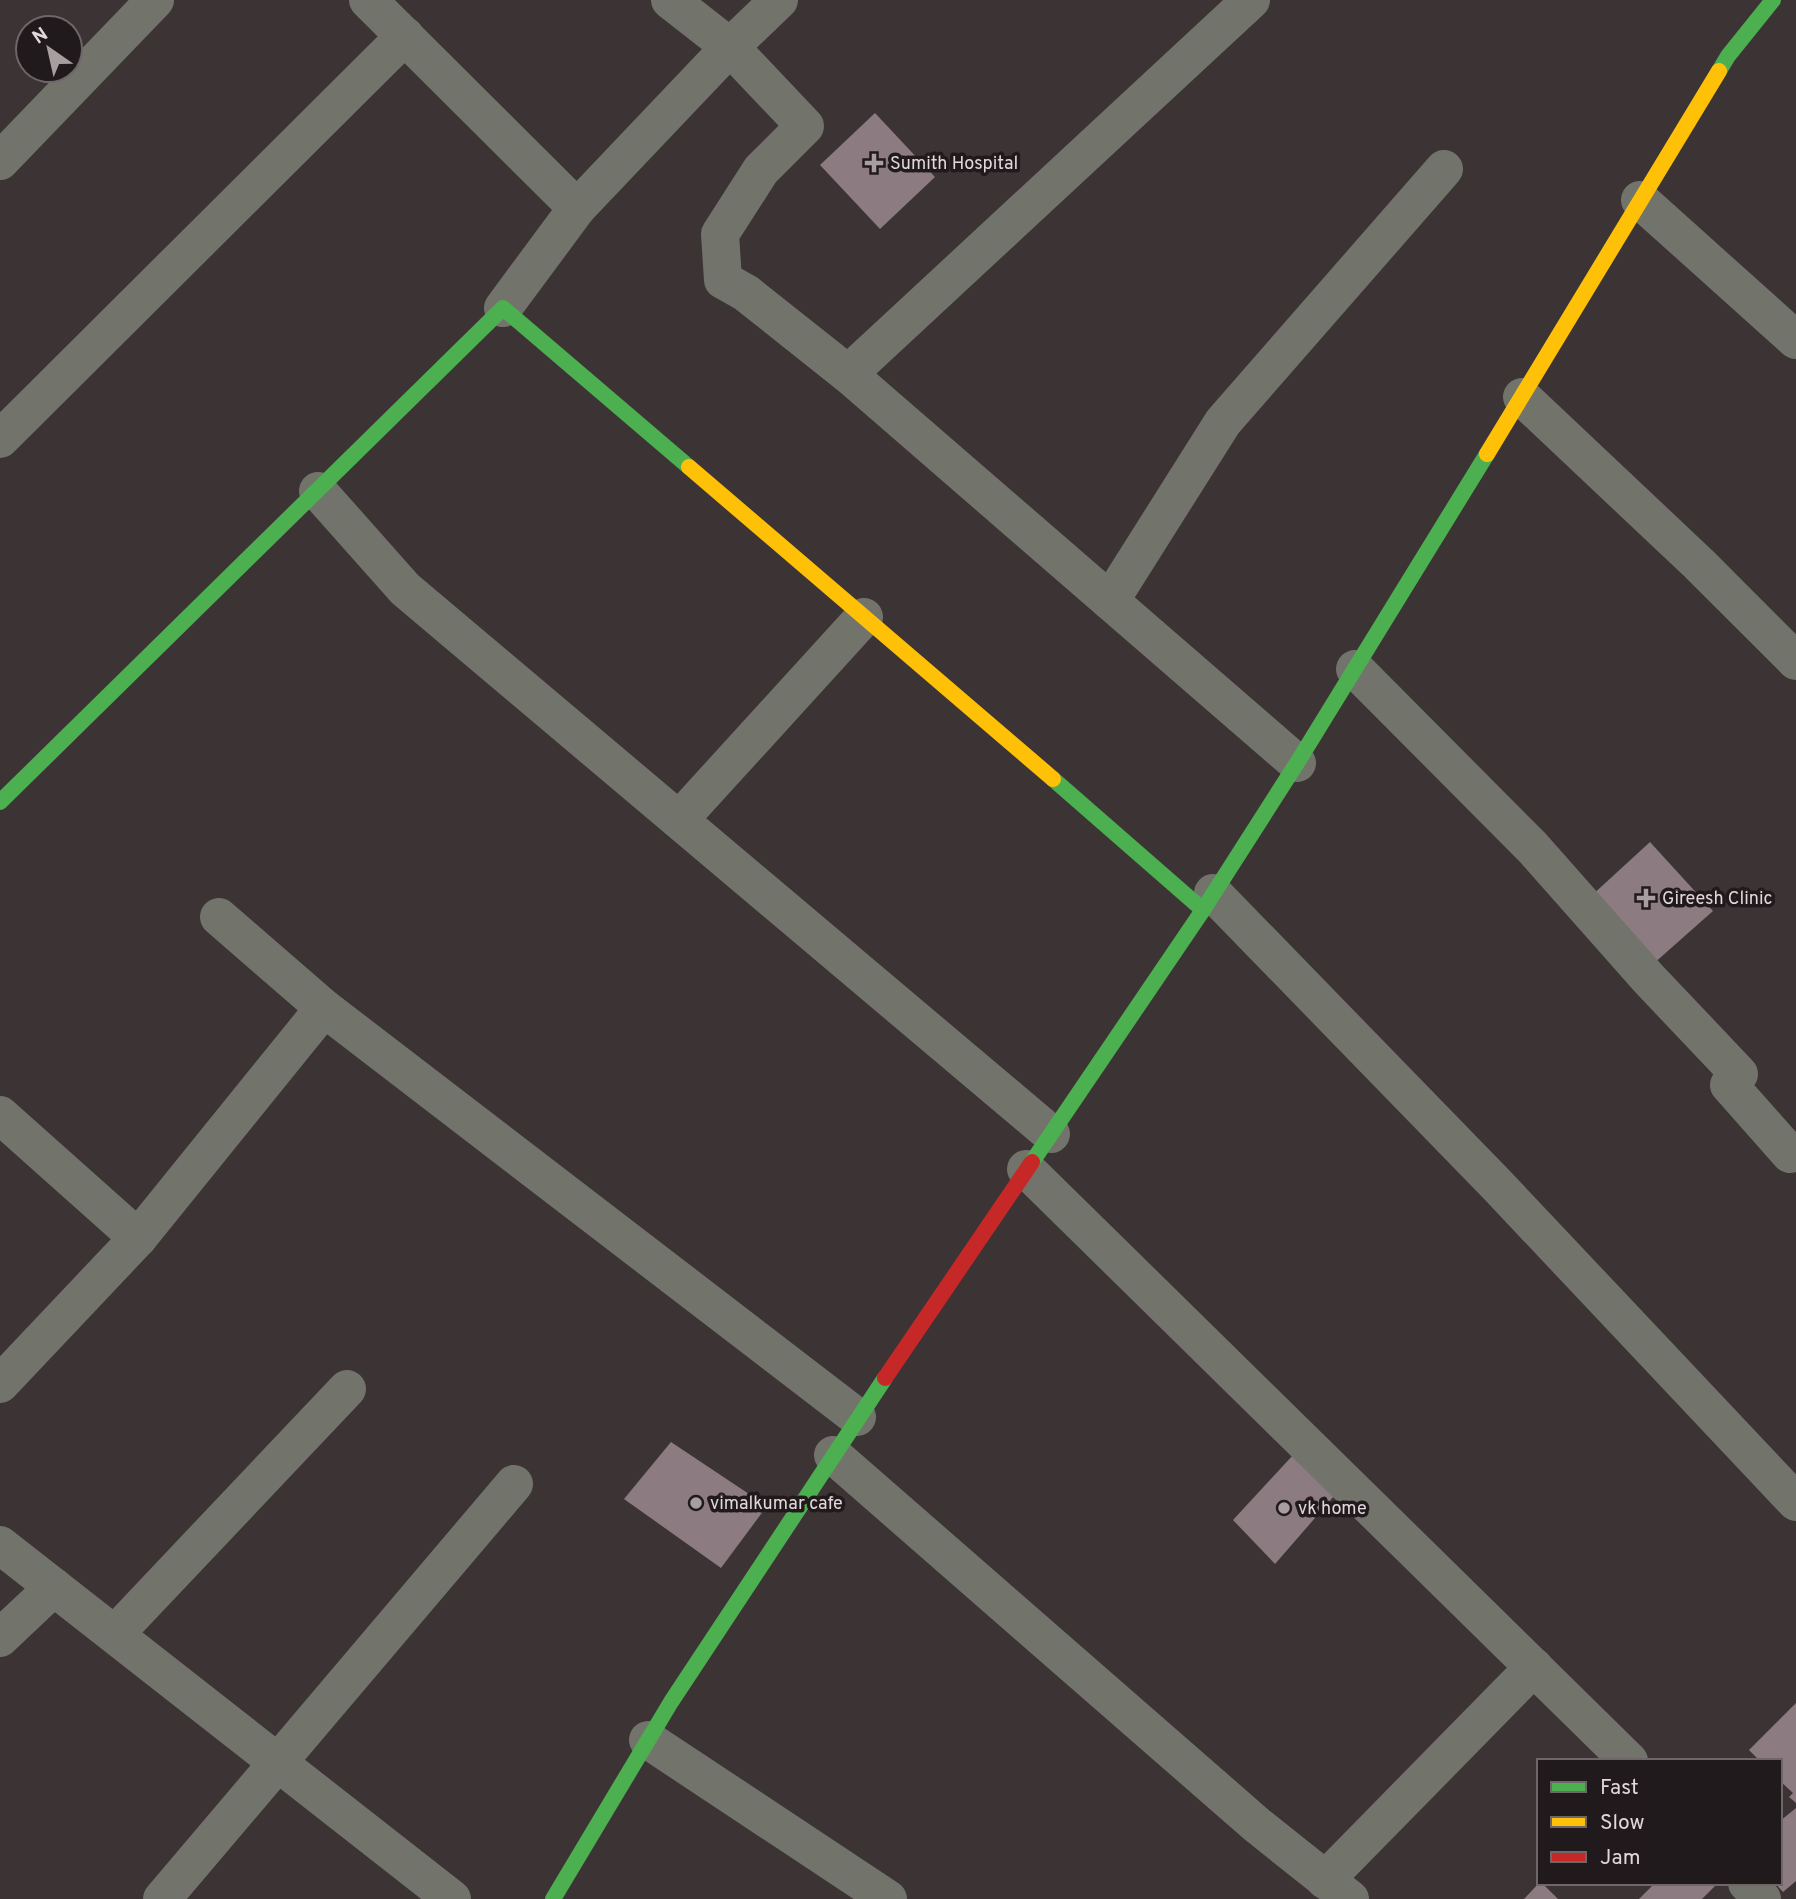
<svg xmlns="http://www.w3.org/2000/svg" width="1796" height="1899" font-family="Overpass,sans-serif">
	<style>
		.building { fill: #8c7b80 }
		.lines { fill: none; stroke-linecap: round; stroke-linejoin: round }
		.street { stroke: #72746c; stroke-width: 38 }
		.fast { stroke: #4caf50; stroke-width: 16 }
		.slow { stroke: #ffc107; stroke-width: 16 }
		.jam { stroke: #c62828; stroke-width: 16 }
		.poi-dot { fill: #a89ea0; stroke: #211a1c; stroke-width: 2.5 }
		.labels { text-anchor: middle; stroke-width: 7; stroke-linejoin: round; paint-order: stroke }
		.poi-label { font-size: 18px; fill: #e2d7da; stroke: #211a1c; text-anchor: start }
	</style>
	<rect width="100%" height="100%" fill="#3c3335"/>
	<g class="building">
		<polygon points="875,113 935,177 880,229 820,165"/>
		<polygon points="1650,842 1713,911 1652,965 1590,897"/>
		<polygon points="671,1442 767,1506 721,1568 624,1499"/>
		<polygon points="1293,1455 1335,1495 1275,1564 1233,1520"/>
		<polygon points="1796,1703 1796,1803 1789,1797 1793,1793 1780,1781 1780,1761 1760,1761 1749,1750"/>
		<polygon points="1796,1808 1796,1881 1783,1892 1775,1883 1780,1883 1780,1821"/>
		<polygon points="1539,1883 1542,1883 1558,1899 1524,1899"/>
		<polygon points="1655,1883 1718,1883 1702,1899 1639,1899"/>
	</g>
	<g class="lines">
		<g class="street">
			<polyline points="368,0 577,208 503,308"/>
			<polyline points="779,0 730,47 805,126 761,170 720,234 723,280 746,293 848,374"/>
			<polyline points="1251,0 848,374 1297,763"/>
			<polyline points="0,161 155,0"/>
			<polyline points="1640,200 1796,340"/>
			<polyline points="577,208 730,47 670,0"/>
			<polyline points="1522,397 1699,564 1796,661"/>
			<polyline points="0,439 405,36"/>
			<polyline points="318,491 405,589 1051,1134"/>
			<polyline points="1110,601 1223,422 1444,169"/>
			<polyline points="1355,669 1533,848 1648,978 1739,1074 1729,1085 1790,1154 1796,1151"/>
			<polyline points="679,820 864,617"/>
			<polyline points="1213,893 1498,1186 1796,1502"/>
			<polyline points="219,917 324,1008 857,1417"/>
			<polyline points="0,1115 138,1238 0,1384"/>
			<polyline points="1026,1169 1629,1761"/>
			<polyline points="138,1238 324,1008"/>
			<polyline points="833,1455 1257,1825 1350,1899"/>
			<polyline points="0,1545 452,1899"/>
			<polyline points="115,1634 347,1389"/>
			<polyline points="0,1638 54,1587"/>
			<polyline points="648,1740 888,1899"/>
			<polyline points="1325,1880 1534,1667"/>
			<polyline points="1747,1883 1762,1899"/>
			<polyline points="162,1899 514,1484"/>
		</g>
		<g class="fast">
			<polyline points="1719,71 1728,56 1773,0"/>
			<polyline points="1053,779 1203,910"/>
			<polyline points="0,802 503,308 689,467"/>
			<polyline points="1032,1162 1203,910 1297,763 1487,454"/>
			<polyline points="553,1899 671,1702 885,1378"/>
		</g>
		<g class="slow">
			<polyline points="1487,454 1719,71"/>
			<polyline points="689,467 1053,779"/>
		</g>
		<polyline class="jam" points="885,1378 1032,1162"/>
	</g>
	<g class="poi-dot">
		<path d="M870.5 152.5h7v7h7v7h-7v7h-7v-7h-7v-7h7z"/>
		<path d="M1642.5 887.5h7v7h7v7h-7v7h-7v-7h-7v-7h7z"/>
		<circle cx="696" cy="1503" r="7"/>
		<circle cx="1284" cy="1508" r="7"/>
	</g>
	<g class="labels">
		<g class="poi-label">
			<text x="890" y="169">Sumith Hospital</text>
			<text x="1662" y="904">Gireesh Clinic</text>
			<text x="710" y="1509">vimalkumar cafe</text>
			<text x="1298" y="1514">vk home</text>
		</g>
	</g>
	<rect x="1537" y="1759" width="245" height="126" fill="#211a1c" stroke="#6e6668" stroke-width="2"/>
	<rect x="1551" y="1782" width="35" height="10" fill="#4caf50" stroke="#6e6668" stroke-width="2"/>
	<text x="1600" y="1794" font-size="21" fill="#e2d7da">Fast</text>
	<rect x="1551" y="1817" width="35" height="10" fill="#ffc107" stroke="#6e6668" stroke-width="2"/>
	<text x="1600" y="1829" font-size="21" fill="#e2d7da">Slow</text>
	<rect x="1551" y="1852" width="35" height="10" fill="#c62828" stroke="#6e6668" stroke-width="2"/>
	<text x="1600" y="1864" font-size="21" fill="#e2d7da">Jam</text>
	<g transform="translate(49 49) rotate(326)"><circle r="33" fill="#211a1c" stroke="#6e6668" stroke-width="2"/>
	<path d="M0-5L12 26L0 18L-12 26Z" fill="#a89ea0"/>
	<text y="-10" font-size="19" font-weight="bold" text-anchor="middle" fill="#e2d7da">N</text>
	</g>
</svg>
